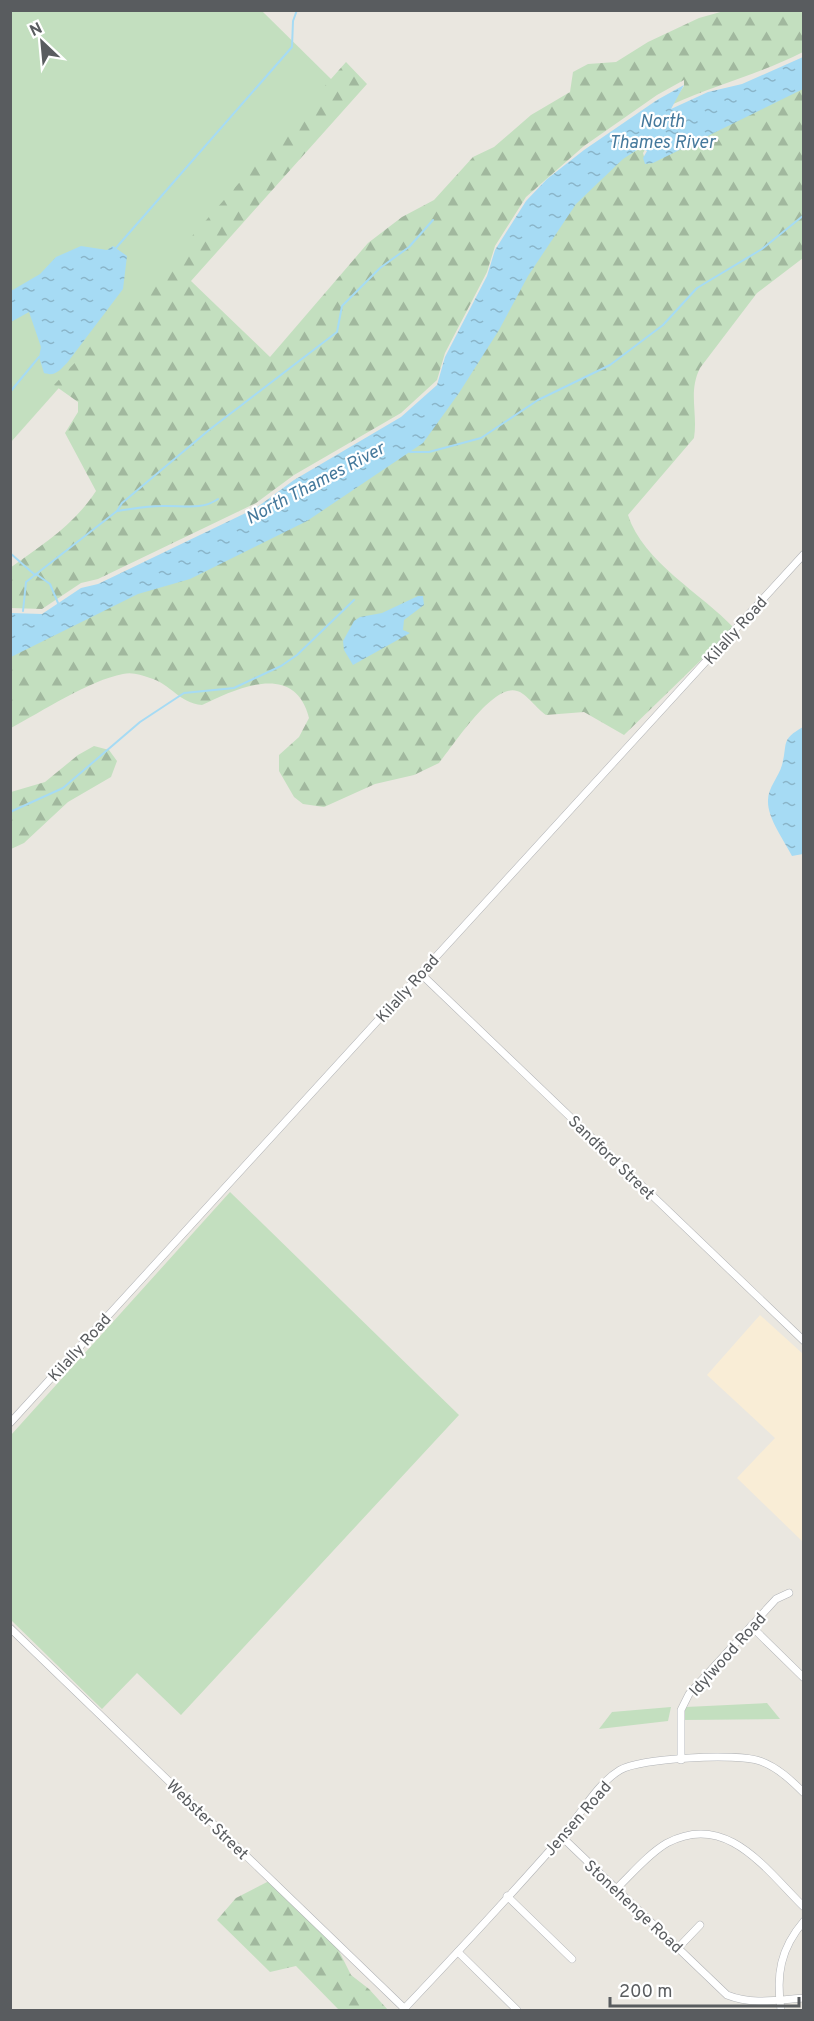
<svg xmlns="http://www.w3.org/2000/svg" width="814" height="2021" font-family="Overpass,sans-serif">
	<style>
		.commercial { fill: #f9edd6 }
		.grass { fill: #c3dfbf }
		.forest { fill: url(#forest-firs) }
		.water { fill: url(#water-ripples) }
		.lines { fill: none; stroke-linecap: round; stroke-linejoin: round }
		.stream { stroke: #a6dbf4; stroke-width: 2 }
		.minor-casing { stroke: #b1b3b6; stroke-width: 8 }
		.minor { stroke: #fff; stroke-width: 7 }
		.labels { text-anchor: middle; stroke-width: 4.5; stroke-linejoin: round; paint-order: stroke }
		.street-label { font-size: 16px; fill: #595c5f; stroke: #fff }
		.water-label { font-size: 18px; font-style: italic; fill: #44789b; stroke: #fff }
	</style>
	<defs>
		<pattern id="forest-firs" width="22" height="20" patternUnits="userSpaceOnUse" patternTransform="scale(1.5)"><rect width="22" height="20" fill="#c3dfbf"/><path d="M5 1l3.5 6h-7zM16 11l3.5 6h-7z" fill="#a1b89e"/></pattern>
		<pattern id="water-ripples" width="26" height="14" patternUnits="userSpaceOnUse" patternTransform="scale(1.5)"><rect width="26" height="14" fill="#a6dbf4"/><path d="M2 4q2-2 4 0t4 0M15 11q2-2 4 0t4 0" fill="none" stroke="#8ab5c9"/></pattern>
	</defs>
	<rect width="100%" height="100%" fill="#eae7e0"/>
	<polygon class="commercial" points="760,1315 803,1354 803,1542 737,1478 775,1438 707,1375"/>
	<g class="grass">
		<polygon points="11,11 262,11 332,80 11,442"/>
		<polygon points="230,1192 459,1415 181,1715 137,1673 102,1709 11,1620 11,1435"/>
		<polygon points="767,1703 780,1719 682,1720 686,1707"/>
		<polygon points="671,1707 668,1721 599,1729 612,1712"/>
	</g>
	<g class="forest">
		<path d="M724 11H803V52C760 74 714 85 671 105L684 86V80L657 95 584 146 526 197 495 246 487 272 445 353 437 380 401 413 294 475 256 503 98 579 81 583 42 609 11 608 10 568C42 545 74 525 96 491L65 433 78 412V402L54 385 170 261 346 62 367 84 191 281 270 357 368 243 402 217 434 200 473 157 494 147 531 115 570 92 573 72 588 64 616 62 648 42 699 18Z"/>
		<path d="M803 86V258L757 293 700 368C688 392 698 413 694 438L628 515C643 562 702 594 734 628L624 735 584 712 546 715C537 709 526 693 517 691 493 683 453 746 439 763L414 775 375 784 324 807 303 804 294 797 279 771V755L299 737 309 718C295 661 237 688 202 705 179 703 171 684 150 678 141 675 133 672 123 674 90 680 41 712 11 728V654L367 475 528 272 577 200 624 155 640 145 647 147 643 153 645 160Z"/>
		<polygon points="94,746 109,750 117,761 111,777 68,802 24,843 11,849 11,792 45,782 78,755"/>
		<polygon points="269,1881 332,1937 351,1975 369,1989 388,2010 339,2010 296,1966 270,1972 217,1920 236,1898"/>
	</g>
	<g class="water">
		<polygon points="803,57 803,89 653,163 645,164 643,158 647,151 640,148 623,159 576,204 528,276 499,330 459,393 423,443 307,521 190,579 138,594 11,657 11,613 42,614 81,588 98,584 256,508 294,480 401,417 437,385 445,357 487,276 495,250 526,201 547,179 584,150 657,100 684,85 671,109 708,92 742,84"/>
		<path d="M81 246 107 250 113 246 127 256 123 289 67 363C60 370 55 377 44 373L39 357 41 347 29 312 11 322V291L40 274 56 257Z"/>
		<polygon points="418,596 423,596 424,605 404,620 403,630 410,633 353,665 344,650 343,641 354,621 360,617 382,613"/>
		<path d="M803 727V854L792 856C784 840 767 818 768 800 768 788 779 776 782 765 788 743 780 740 803 727Z"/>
	</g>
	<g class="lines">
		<g class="stream">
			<polyline points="115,249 292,47 293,21 297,10"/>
			<polyline points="10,392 39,357"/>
			<polyline points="410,452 429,452 481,438 538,400 610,365 663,325 697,288 762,249 804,215"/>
			<path d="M117 511C132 509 146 506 161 506 182 505 201 511 218 499"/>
			<polyline points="10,553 35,575"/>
			<polyline points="36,574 50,584 58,603"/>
			<polyline points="23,611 26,582 117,511 122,503 209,430 337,332 342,306 380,268 409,247 433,220"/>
			<polyline points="10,812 63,788 140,722 184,693 234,688 281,666 297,655 354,600"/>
		</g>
		<g class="minor-casing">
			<g id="minor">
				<polyline points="420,973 804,1341"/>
				<polyline points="10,1423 804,554"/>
				<polyline points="751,1626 804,1678"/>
				<polyline points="10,1628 406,2010"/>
				<polyline points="681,1760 681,1710 689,1694 776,1599 789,1593"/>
				<path d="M562 1837 727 1995C752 2005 777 2000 804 1998"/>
				<path d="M616 1889C632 1874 648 1854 667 1843 727 1811 766 1870 804 1907"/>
				<polyline points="507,1896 572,1959"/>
				<polyline points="679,1947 700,1925"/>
				<polyline points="458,1952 517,2010"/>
				<path d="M403 2010C456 1954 509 1897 560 1839 579 1818 595 1785 620 1770 641 1758 737 1753 760 1761 777 1767 791 1780 804 1793"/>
				<path d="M781 2010C776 1975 780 1949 804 1921"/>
			</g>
		</g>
		<use href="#minor" class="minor"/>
	</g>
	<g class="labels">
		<g class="street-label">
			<text transform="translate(735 630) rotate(-48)" y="6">Kilally Road</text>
			<text transform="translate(407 988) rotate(-48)" y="6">Kilally Road</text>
			<text transform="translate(612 1157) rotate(44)" y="6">Sandford Street</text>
			<text transform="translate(79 1347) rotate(-48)" y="6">Kilally Road</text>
			<text transform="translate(727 1654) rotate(-48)" y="6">Idylwood Road</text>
			<text transform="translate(577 1818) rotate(-49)" y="6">Jensen Road</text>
			<text transform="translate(208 1819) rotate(44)" y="6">Webster Street</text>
			<text transform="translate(634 1906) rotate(43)" y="6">Stonehenge Road</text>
		</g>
		<g class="water-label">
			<text x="662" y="127">North<tspan x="662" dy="21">Thames River</tspan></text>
			<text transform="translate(315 483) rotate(-28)" y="6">North Thames River</text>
		</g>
	</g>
	<rect width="814" height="2021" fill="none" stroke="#595c5f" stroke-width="24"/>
	<g transform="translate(42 42) rotate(334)" stroke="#ffffff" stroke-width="4.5" paint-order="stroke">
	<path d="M0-4.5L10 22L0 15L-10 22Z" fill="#595c5f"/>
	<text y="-9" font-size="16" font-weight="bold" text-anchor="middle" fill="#595c5f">N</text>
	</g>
	<path d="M610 1997v9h189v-9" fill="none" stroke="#595c5f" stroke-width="3"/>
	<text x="619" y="1997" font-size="18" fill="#595c5f" stroke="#ffffff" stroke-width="4.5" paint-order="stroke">200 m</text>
</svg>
